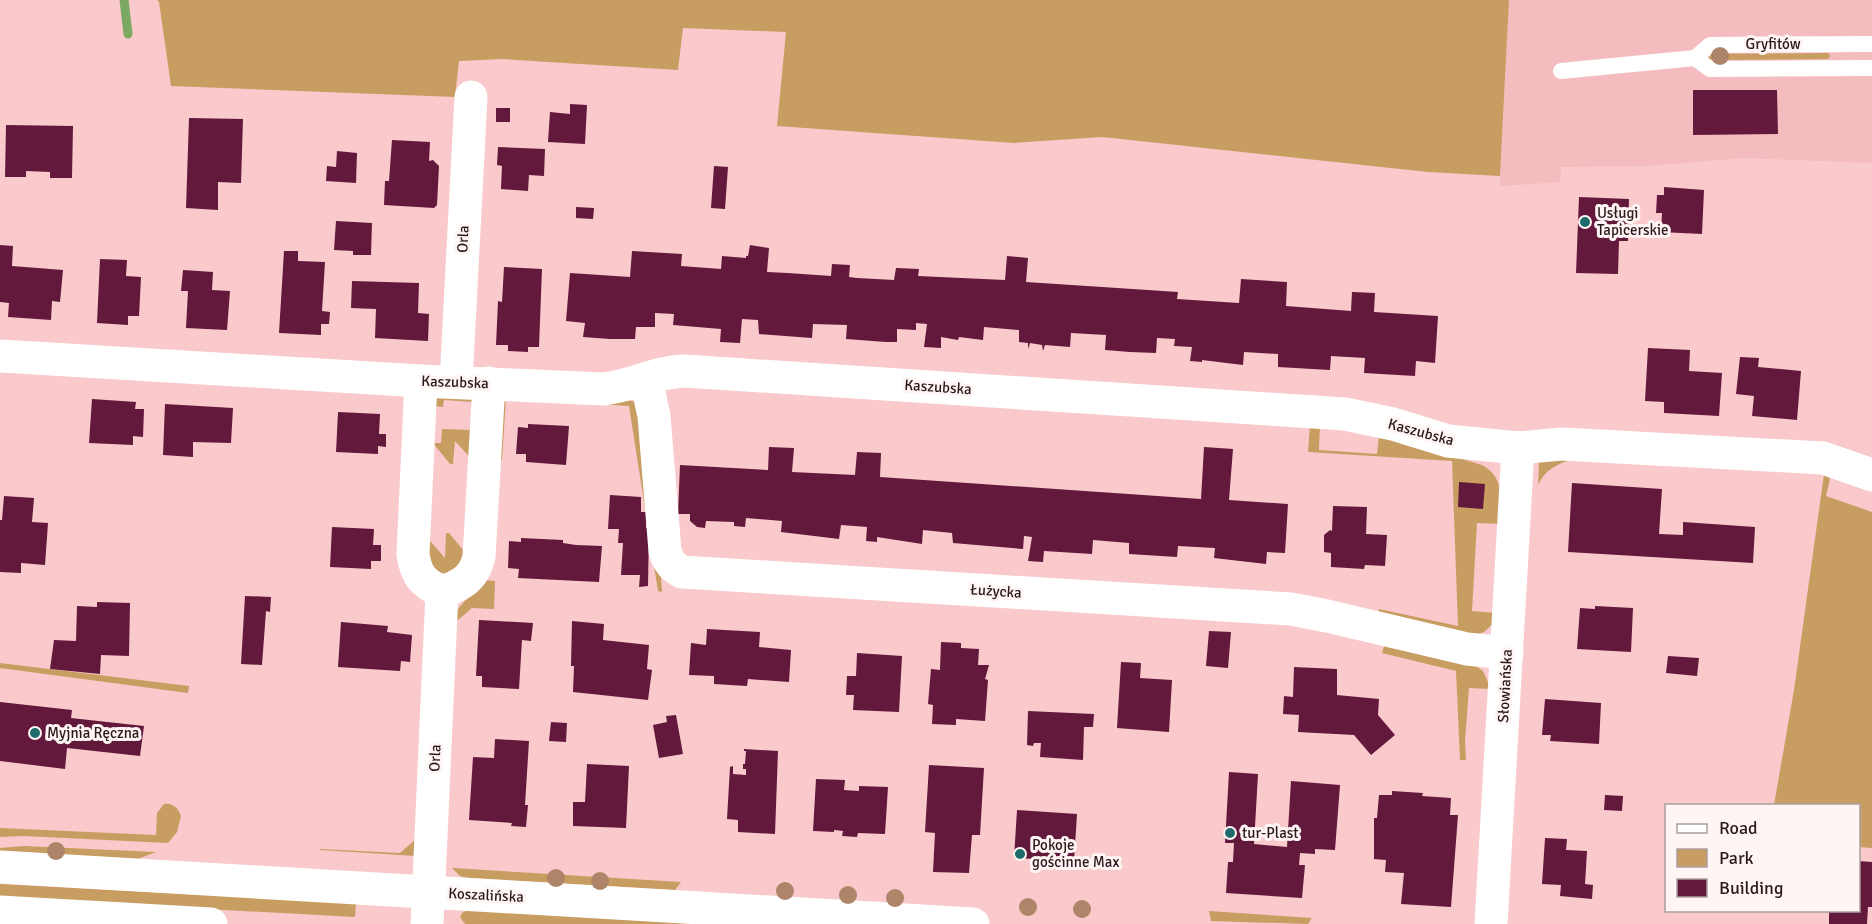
<svg xmlns="http://www.w3.org/2000/svg" width="1872" height="924" font-family="Signika,sans-serif">
	<style>
		.built { fill: #f4bcbf }
		.green { fill: #c89d61 }
		.lines { fill: none; stroke-linecap: round; stroke-linejoin: round }
		.stream { stroke: #7ca962; stroke-width: 9 }
		.building { fill: #62193c }
		.service { stroke: #fff; stroke-width: 16 }
		.minor { stroke: #fff; stroke-width: 33 }
		.secondary { stroke: #fff; stroke-width: 33 }
		.tree { fill: #ae8568 }
		.poi-dot { fill: #206c6c; stroke: #fff5f5; stroke-width: 2 }
		.labels { text-anchor: middle; stroke-width: 6; stroke-linejoin: round; paint-order: stroke }
		.street-label { font-size: 15px; fill: #2a191b; stroke: #fff5f5 }
		.poi-label { font-size: 15px; fill: #2a191b; stroke: #fff5f5; text-anchor: start }
	</style>
	<rect width="100%" height="100%" fill="#f9c9cb"/>
	<polygon class="built" points="1509,0 1872,0 1872,163 1744,158 1650,166 1561,167 1560,182 1500,186"/>
	<g class="green">
		<polygon points="157,0 1509,0 1500,176 1428,172 1102,137 1014,143 777,126 786,32 683,28 678,70 502,59 459,61 455,97 171,86 159,2"/>
		<polygon points="1828,53 1830,56 1828,59 1710,60 1708,57 1710,54"/>
		<polygon points="443,395 475,397 475,463 455,441 453,464 450,464 433,443 441,443 442,429 471,430 473,402 444,400 443,407 432,406 436,399"/>
		<path d="M503 395 608 401C626 399 640 397 648 418L662 592 658 591 629 406 506 398 502 460 496 459 499 400Z"/>
		<path d="M1310 424 1320 425 1319 450 1377 454 1379 434 1482 465C1505 477 1501 501 1502 524L1477 523 1472 611 1496 613V621L1484 632 1475 635 1378 616 1379 609 1458 626 1452 461 1308 452Z"/>
		<path d="M1570 455 1818 468 1824 470 1830 479 1826 496 1872 512V848L1859 847 1858 806 1774 805 1794 690 1824 474 1572 459C1556 465 1546 469 1538 485L1539 462 1546 459Z"/>
		<path d="M446 533H449L469 557C456 568 451 578 433 571L424 534 445 558Z"/>
		<path d="M483 580 495 581 494 609 472 608 458 620 453 619C458 602 475 596 483 580Z"/>
		<polygon points="1385,643 1476,666 1483,671 1491,689 1469,688 1465,741 1466,760 1460,760 1456,671 1382,653"/>
		<polygon points="0,663 189,686 188,693 0,668"/>
		<path d="M164 804C173 803 178 808 181 816L177 832 168 843 24 836 0 837V828L156 835 157 813Z"/>
		<polygon points="415,840 416,856 320,850 320,849 400,853"/>
		<polygon points="24,846 156,852 138,859 0,851 0,848"/>
		<polygon points="452,868 681,882 675,890 468,878 460,876"/>
		<polygon points="0,884 356,903 355,917 0,898"/>
		<polygon points="467,910 702,924 465,924 460,917 462,913"/>
		<polygon points="1209,911 1312,918 1308,924 1211,921"/>
	</g>
	<g class="lines">
		<polyline class="stream" points="124,0 128,34"/>
	</g>
	<g class="building">
		<polygon points="1693,90 1777,90 1778,134 1693,135"/>
		<polygon points="570,104 587,105 585,144 548,142 550,112 570,114"/>
		<rect x="496" y="108" width="14" height="14"/>
		<polygon points="189,118 243,119 241,183 218,182 218,210 186,208"/>
		<polygon points="6,125 73,126 72,178 50,178 50,172 26,171 26,177 5,177"/>
		<polygon points="392,140 430,142 429,161 433,160 439,166 437,205 434,208 384,205 385,181 389,181"/>
		<polygon points="498,147 545,149 544,176 529,175 528,191 501,189 502,166 497,165"/>
		<polygon points="337,151 357,153 356,183 326,181 327,166 336,167"/>
		<polygon points="714,166 728,167 725,209 711,208"/>
		<polygon points="1664,187 1704,190 1702,234 1661,232 1662,213 1656,213 1657,195 1664,195"/>
		<polygon points="1579,197 1629,199 1628,241 1619,241 1618,274 1576,273"/>
		<polygon points="576,207 594,208 593,219 576,218"/>
		<polygon points="336,221 372,223 371,255 353,255 353,251 334,250"/>
		<polygon points="0,245 13,246 12,266 63,270 60,302 52,301 51,320 8,317 9,303 0,302"/>
		<polygon points="750,245 769,248 767,272 788,273 831,276 832,264 850,265 849,277 857,278 894,280 896,268 919,269 918,276 1005,280 1007,256 1028,258 1026,282 1178,292 1177,299 1239,303 1241,279 1287,282 1286,306 1351,311 1352,292 1375,293 1374,312 1438,316 1435,363 1416,361 1415,376 1364,373 1365,358 1331,356 1330,370 1278,367 1278,354 1244,352 1243,365 1202,360 1202,362 1190,361 1192,347 1174,346 1175,339 1157,338 1156,353 1130,352 1105,350 1106,335 1071,333 1070,347 1045,345 1043,351 1042,345 1030,343 1028,349 1028,343 1019,342 1019,330 984,327 983,340 959,337 958,340 941,337 941,348 924,347 927,324 916,323 916,330 897,329 897,342 886,342 846,339 847,325 813,324 812,338 759,334 758,320 742,319 740,343 720,342 721,329 673,325 674,314 655,313 655,327 636,327 635,339 610,339 583,337 585,323 566,321 570,273 630,277 632,251 682,254 681,266 721,269 722,256 746,258 746,256 748,256"/>
		<polygon points="284,251 298,251 298,261 325,262 322,311 330,312 329,324 321,324 321,335 279,333"/>
		<polygon points="100,259 127,260 126,276 141,277 139,316 128,316 128,325 97,323"/>
		<polygon points="504,267 542,269 539,347 528,347 528,352 508,351 508,345 496,345 498,301 502,302"/>
		<polygon points="183,270 213,272 212,290 230,291 227,330 186,328 188,291 181,291"/>
		<polygon points="352,281 419,283 418,313 429,314 428,341 375,338 376,309 351,308"/>
		<polygon points="1648,348 1690,350 1689,371 1722,373 1719,416 1664,413 1664,402 1645,401"/>
		<polygon points="1740,357 1759,358 1758,367 1801,371 1797,420 1752,416 1754,396 1736,394"/>
		<polygon points="92,399 136,402 135,409 144,409 143,437 133,436 133,445 89,443"/>
		<polygon points="165,404 233,408 231,443 193,442 193,457 163,455"/>
		<polygon points="338,412 380,414 379,434 386,434 386,447 378,446 378,454 336,452"/>
		<polygon points="528,424 569,426 566,465 526,462 526,454 516,454 518,427 528,428"/>
		<polygon points="769,447 794,448 792,472 855,475 857,452 881,453 880,477 1201,499 1204,447 1233,449 1229,500 1288,504 1285,553 1267,552 1266,564 1214,558 1215,548 1178,546 1177,557 1129,554 1129,543 1093,540 1092,554 1044,551 1043,562 1028,561 1032,537 1024,536 1023,549 953,543 952,533 923,530 922,544 877,537 877,542 866,541 867,527 841,525 839,539 781,532 782,521 746,518 745,527 734,526 734,522 706,521 705,528 697,527 690,521 690,514 678,514 680,465 768,470"/>
		<polygon points="1459,482 1485,484 1483,509 1458,507"/>
		<polygon points="1572,483 1662,489 1659,534 1683,535 1683,522 1755,527 1753,563 1568,552"/>
		<polygon points="610,495 641,497 641,512 647,512 646,528 649,528 648,586 639,587 640,575 621,575 623,543 618,543 619,529 608,529"/>
		<polygon points="4,496 34,498 32,522 48,523 45,565 21,563 21,573 0,572 0,520 2,520"/>
		<polygon points="1333,506 1367,507 1366,534 1387,535 1385,566 1365,565 1364,569 1331,567 1331,553 1324,552 1324,535 1330,530 1332,531"/>
		<polygon points="332,527 374,529 373,545 381,545 381,561 371,561 371,569 330,567"/>
		<polygon points="521,538 563,540 563,543 576,545 602,546 599,582 518,578 519,569 508,568 509,541 521,542"/>
		<polygon points="245,596 271,597 270,612 266,611 262,665 241,664"/>
		<polygon points="97,602 130,603 129,656 101,655 100,674 50,669 54,640 76,641 77,606 97,607"/>
		<polygon points="1595,606 1633,608 1631,652 1577,649 1580,608 1595,609"/>
		<polygon points="479,620 533,623 531,641 522,640 519,689 482,687 482,676 476,676"/>
		<polygon points="572,621 604,624 603,640 649,645 647,669 652,670 648,700 573,692 574,666 571,666"/>
		<polygon points="341,622 388,626 387,632 412,635 410,662 401,661 400,671 338,667"/>
		<polygon points="707,629 760,632 759,647 791,650 789,682 748,679 747,686 730,685 714,684 714,676 689,675 691,643 706,645"/>
		<polygon points="1209,631 1231,632 1228,668 1206,666"/>
		<polygon points="941,642 961,643 961,648 979,649 978,665 989,665 985,679 988,680 985,721 956,719 956,725 932,724 933,705 928,704 931,669 940,670"/>
		<polygon points="857,653 902,656 899,712 853,710 854,695 846,695 847,676 856,676"/>
		<polygon points="1668,656 1699,658 1697,676 1666,673"/>
		<polygon points="1121,662 1141,663 1140,678 1172,680 1169,732 1117,728"/>
		<polygon points="1294,667 1337,669 1337,695 1379,699 1378,715 1395,735 1371,755 1354,735 1298,732 1299,715 1283,714 1284,696 1293,697"/>
		<polygon points="1545,699 1601,703 1599,744 1550,741 1551,735 1542,735"/>
		<polygon points="0,702 72,710 71,718 144,726 140,756 67,748 65,769 0,761"/>
		<polygon points="1028,711 1094,714 1093,727 1084,727 1083,760 1040,757 1041,743 1034,743 1033,746 1027,745"/>
		<polygon points="676,715 683,754 659,758 653,725 667,722 666,716"/>
		<polygon points="551,722 567,723 566,742 549,741"/>
		<polygon points="495,739 529,741 525,805 528,805 526,827 511,826 512,823 469,820 473,757 494,758"/>
		<polygon points="744,749 778,751 775,834 738,832 738,820 727,819 730,767 733,766 733,774 746,775 746,769 743,769 743,764 745,764 746,751 744,751"/>
		<polygon points="587,764 629,766 626,828 573,826 573,802 585,802"/>
		<polygon points="929,765 984,768 980,835 972,835 969,873 933,872 935,833 925,832"/>
		<polygon points="1229,772 1258,774 1254,844 1287,847 1291,781 1340,785 1335,850 1315,849 1315,854 1300,853 1299,865 1305,865 1302,898 1226,893 1228,862 1233,862 1234,843 1225,843"/>
		<polygon points="816,779 845,780 844,790 859,791 859,786 888,787 885,834 858,833 857,837 842,836 843,831 834,830 834,832 813,831"/>
		<polygon points="1392,791 1423,793 1422,796 1451,798 1450,815 1458,815 1451,907 1401,904 1404,873 1385,872 1386,860 1374,859 1374,818 1377,818 1379,795 1392,795"/>
		<polygon points="1605,795 1623,796 1622,811 1604,810"/>
		<polygon points="1017,810 1077,814 1074,861 1014,858"/>
		<polygon points="1545,838 1567,839 1566,850 1587,851 1585,884 1593,885 1592,899 1560,896 1561,885 1542,884"/>
		<polygon points="1858,861 1872,862 1872,907 1868,907 1867,924 1829,924 1829,910 1858,910"/>
	</g>
	<g class="lines">
		<g class="service">
			<polyline points="1695,58 1710,69 1872,68"/>
			<polyline points="1561,71 1695,58 1710,45 1872,44"/>
		</g>
		<g class="minor">
			<path d="M0 356 421 381 603 389C631 386 656 372 684 371L1345 414 1393 424 1448 441 1518 448 1562 444 1823 458 1872 475"/>
			<path d="M646 379 654 416 665 551C668 562 673 567 682 572L1291 609 1327 616 1467 649 1507 653"/>
			<path d="M421 381 413 554C416 576 423 583 442 592 462 585 474 578 479 557L489 383"/>
			<polyline points="456,382 471,97"/>
			<polyline points="427,924 442,592"/>
			<polyline points="1491,924 1518,448"/>
		</g>
		<g class="secondary">
			<polyline points="0,867 973,924"/>
			<polyline points="0,912 211,924"/>
		</g>
	</g>
	<g class="tree">
		<circle cx="1720" cy="56" r="9"/>
		<circle cx="56" cy="851" r="9"/>
		<circle cx="556" cy="878" r="9"/>
		<circle cx="600" cy="881" r="9"/>
		<circle cx="785" cy="891" r="9"/>
		<circle cx="848" cy="895" r="9"/>
		<circle cx="895" cy="898" r="9"/>
		<circle cx="1028" cy="907" r="9"/>
		<circle cx="1082" cy="909" r="9"/>
	</g>
	<g class="poi-dot">
		<circle cx="1585" cy="222" r="6"/>
		<circle cx="35" cy="733" r="6"/>
		<circle cx="1230" cy="833" r="6"/>
		<circle cx="1020" cy="854" r="6"/>
	</g>
	<g class="labels">
		<g class="street-label">
			<text x="1773" y="49">Gryfitów</text>
			<text transform="translate(463 239) rotate(-87)" y="5">Orla</text>
			<text transform="translate(455 382) rotate(2)" y="5">Kaszubska</text>
			<text transform="translate(938 387) rotate(4)" y="5">Kaszubska</text>
			<text transform="translate(1421 432) rotate(15)" y="5">Kaszubska</text>
			<text transform="translate(996 591) rotate(4)" y="5">Łużycka</text>
			<text transform="translate(1505 686) rotate(-87)" y="5">Słowiańska</text>
			<text transform="translate(435 758) rotate(-87)" y="5">Orla</text>
			<text transform="translate(486 895) rotate(3)" y="5">Koszalińska</text>
		</g>
		<g class="poi-label">
			<text x="1597" y="218">Usługi<tspan x="1597" dy="17">Tapicerskie</tspan></text>
			<text x="47" y="738">Myjnia Ręczna</text>
			<text x="1242" y="838">tur-Plast</text>
			<text x="1032" y="850">Pokoje<tspan x="1032" dy="17">gościnne Max</tspan></text>
		</g>
	</g>
	<rect x="1665" y="804" width="195" height="108" fill="#fff5f5" stroke="#aa9d9e" stroke-width="1.5"/>
	<rect x="1677" y="824" width="30" height="9" fill="#ffffff" stroke="#aa9d9e" stroke-width="1.5"/>
	<text x="1719" y="834" font-size="18" fill="#2a191b">Road</text>
	<rect x="1677" y="849" width="30" height="18" fill="#c89d61" stroke="#aa9d9e" stroke-width="1.5"/>
	<text x="1719" y="864" font-size="18" fill="#2a191b">Park</text>
	<rect x="1677" y="879" width="30" height="18" fill="#62193c" stroke="#aa9d9e" stroke-width="1.5"/>
	<text x="1719" y="894" font-size="18" fill="#2a191b">Building</text>
</svg>
